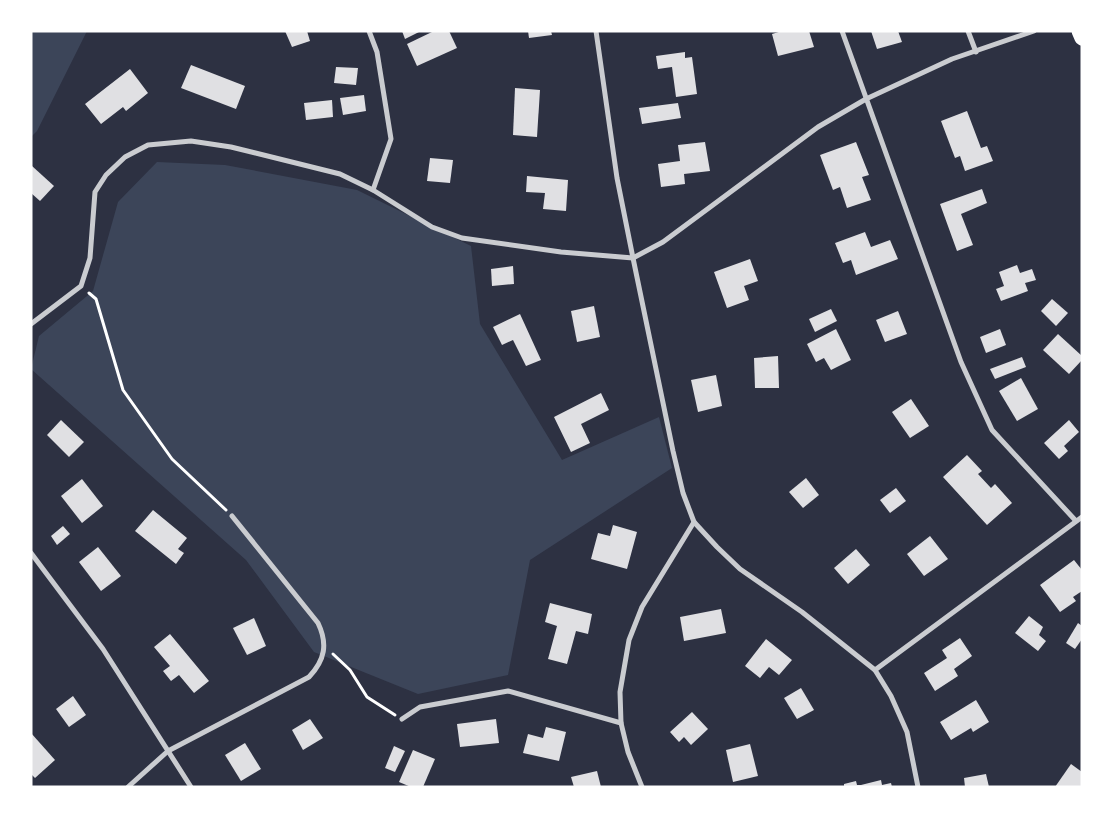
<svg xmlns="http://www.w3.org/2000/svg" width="1113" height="818" font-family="Signika,sans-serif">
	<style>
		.green { fill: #3c4559 }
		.building { fill: #e0e0e3 }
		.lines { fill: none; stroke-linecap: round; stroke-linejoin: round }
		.path { stroke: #fff; stroke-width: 3 }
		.minor { stroke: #caccd0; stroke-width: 5 }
		.motorway { stroke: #fff; stroke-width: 15 }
	</style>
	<rect width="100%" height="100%" fill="#2d3142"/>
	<g class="green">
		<polygon points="31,31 87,31 37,131 31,137"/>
		<polygon points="157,162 225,165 357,190 471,246 480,324 562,460 659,417 672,468 530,560 508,675 418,694 314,652 246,560 31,369 39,336 93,291 118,202"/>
	</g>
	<g class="building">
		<polygon points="285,31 307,31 310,41 292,47"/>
		<polygon points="402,31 421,31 405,39"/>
		<polygon points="434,31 449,31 457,48 417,66 407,44"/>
		<polygon points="528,31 551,31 552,35 529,38"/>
		<polygon points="782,31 809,31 814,47 778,56 772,34"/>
		<polygon points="871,31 898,31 902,42 877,49"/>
		<polygon points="685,52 685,58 692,57 697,94 676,97 672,67 658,69 656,56"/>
		<polygon points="191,65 245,86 236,109 181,88"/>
		<polygon points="336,67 358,68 356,85 334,83"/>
		<polygon points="130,69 148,93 126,111 123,107 101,124 85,104"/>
		<polygon points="515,88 540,90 537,137 513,135"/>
		<polygon points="364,95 366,111 343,115 340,98"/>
		<polygon points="332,100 333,117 306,120 304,103"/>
		<polygon points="678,103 681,118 642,124 639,108"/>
		<polygon points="967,111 981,148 987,146 993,161 965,171 960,156 955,158 941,121"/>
		<polygon points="705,142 710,171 684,174 685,184 661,187 658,164 680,161 678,145"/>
		<polygon points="856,142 869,175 862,177 871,200 847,208 840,187 833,190 820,155"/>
		<polygon points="430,158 453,160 450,183 427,181"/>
		<polygon points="32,166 54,186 40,201 31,193"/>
		<polygon points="527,176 568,180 566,211 543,209 545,193 526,192"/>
		<polygon points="982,189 987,203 961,214 973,245 957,251 940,204"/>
		<polygon points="865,232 871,247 890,240 898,259 856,275 851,260 843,263 835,243"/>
		<polygon points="750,259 758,281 744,286 749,300 727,308 714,272"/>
		<polygon points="1017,265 1020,273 1032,269 1036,280 1025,283 1028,291 1001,301 996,289 1004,286 999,272"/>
		<polygon points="513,266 514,284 492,286 491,269"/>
		<polygon points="1052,299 1068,313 1056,326 1041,311"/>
		<polygon points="594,306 600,337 577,342 571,311"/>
		<polygon points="831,309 837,321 815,332 809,319"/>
		<polygon points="898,311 907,334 885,342 876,320"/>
		<polygon points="520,314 541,360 526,366 513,340 502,345 493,327"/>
		<polygon points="836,329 851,360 831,370 824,358 816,362 807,344"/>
		<polygon points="1000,329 1006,345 986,353 980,337"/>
		<polygon points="1058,334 1082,356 1082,360 1069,374 1043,350"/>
		<polygon points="778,356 779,388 755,388 754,358"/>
		<polygon points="1022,357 1026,367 995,379 990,369"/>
		<polygon points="716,375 722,406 698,412 691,380"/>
		<polygon points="1021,378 1038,409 1017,421 999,391"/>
		<polygon points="601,393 609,410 581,424 590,443 571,452 554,417"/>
		<polygon points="911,399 929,426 910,438 892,412"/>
		<polygon points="61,420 84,442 69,457 47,435"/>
		<polygon points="1069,420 1079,432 1064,446 1068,451 1059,459 1044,443"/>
		<polygon points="967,455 982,471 978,474 991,488 995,484 1012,503 987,525 943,477"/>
		<polygon points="806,478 819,495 803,508 789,492"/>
		<polygon points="82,479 103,506 82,523 61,496"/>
		<polygon points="896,488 906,501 890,513 880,500"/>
		<polygon points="153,510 187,538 178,549 184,553 176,564 135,531"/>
		<polygon points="613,525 637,532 627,569 591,559 598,533 610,536"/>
		<polygon points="63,526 70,534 57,545 51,536"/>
		<polygon points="930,536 948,559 924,576 907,554"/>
		<polygon points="98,547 121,576 101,591 79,562"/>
		<polygon points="856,549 870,565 848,584 834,568"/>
		<polygon points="1074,560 1082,570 1082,591 1073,597 1076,601 1060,612 1040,585"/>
		<polygon points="550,603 592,614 588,634 576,631 567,664 548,659 557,626 545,622"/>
		<polygon points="721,609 726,633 684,641 680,617"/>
		<polygon points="1029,616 1043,627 1039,635 1046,641 1038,651 1015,633"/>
		<polygon points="254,618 266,646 247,655 233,628"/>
		<polygon points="1078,623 1082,626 1082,639 1075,649 1066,643"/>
		<polygon points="170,634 209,681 194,693 179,675 171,681 163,671 170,666 154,647"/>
		<polygon points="960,638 972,656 954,669 958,676 935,691 924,673 947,658 942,650"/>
		<polygon points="766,639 792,660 779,675 769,667 760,678 745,666"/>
		<polygon points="801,688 814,710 797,719 784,698"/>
		<polygon points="73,696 86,715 69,727 56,709"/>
		<polygon points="976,700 989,722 973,732 971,728 951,740 940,722"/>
		<polygon points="692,712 708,729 691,745 684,737 679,742 670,732"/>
		<polygon points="310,719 323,738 303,750 292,730"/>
		<polygon points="496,719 499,743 460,747 457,724"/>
		<polygon points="546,727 566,732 559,761 523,753 528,734 543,738"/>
		<polygon points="31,733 55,760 35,778 31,774"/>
		<polygon points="245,743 261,769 241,781 225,755"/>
		<polygon points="750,744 758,776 733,782 726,750"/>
		<polygon points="394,746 405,751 395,772 385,768"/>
		<polygon points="413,750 435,759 423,787 411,787 399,782"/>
		<polygon points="1071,764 1082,772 1082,787 1055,787"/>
		<polygon points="597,771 601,787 574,787 571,777"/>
		<polygon points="986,774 989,787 965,787 964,778"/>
		<polygon points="881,780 882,785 891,783 892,787 844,787 844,784 856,781 857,785 861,785"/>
	</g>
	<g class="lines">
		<g class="path">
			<polyline points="89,293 96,299 123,390 172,459 226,510"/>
			<polyline points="333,654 350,670 367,697 395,715"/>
		</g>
		<g class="minor">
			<polyline points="369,31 377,52 391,139 373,190"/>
			<polyline points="596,31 617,178 633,258 673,451 683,493 694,522 717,547 740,569 802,612 875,670 891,696 907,732 918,787"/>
			<polyline points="842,31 961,362 992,430 1076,521"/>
			<polyline points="968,31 976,52"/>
			<polyline points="31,324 81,286 90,258 95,192 106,175 125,157 148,145 191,141 231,147 340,174 373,190 432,227 462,238 561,252 633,258 663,242 818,127 866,99 952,59 1034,31"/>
			<polyline points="31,553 103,649 191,787"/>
			<polyline points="875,670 1082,517"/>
			<polyline points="402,719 420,707 508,691 621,723"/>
			<path d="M128 787 168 751 309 677C325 660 328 644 318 623L232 516"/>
			<polyline points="642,787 628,752 621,723 620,692 629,640 642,607 694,522"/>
		</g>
		<polyline class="motorway" points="1079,31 1082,38"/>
	</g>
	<rect width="1113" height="818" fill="none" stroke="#ffffff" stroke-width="65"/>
</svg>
